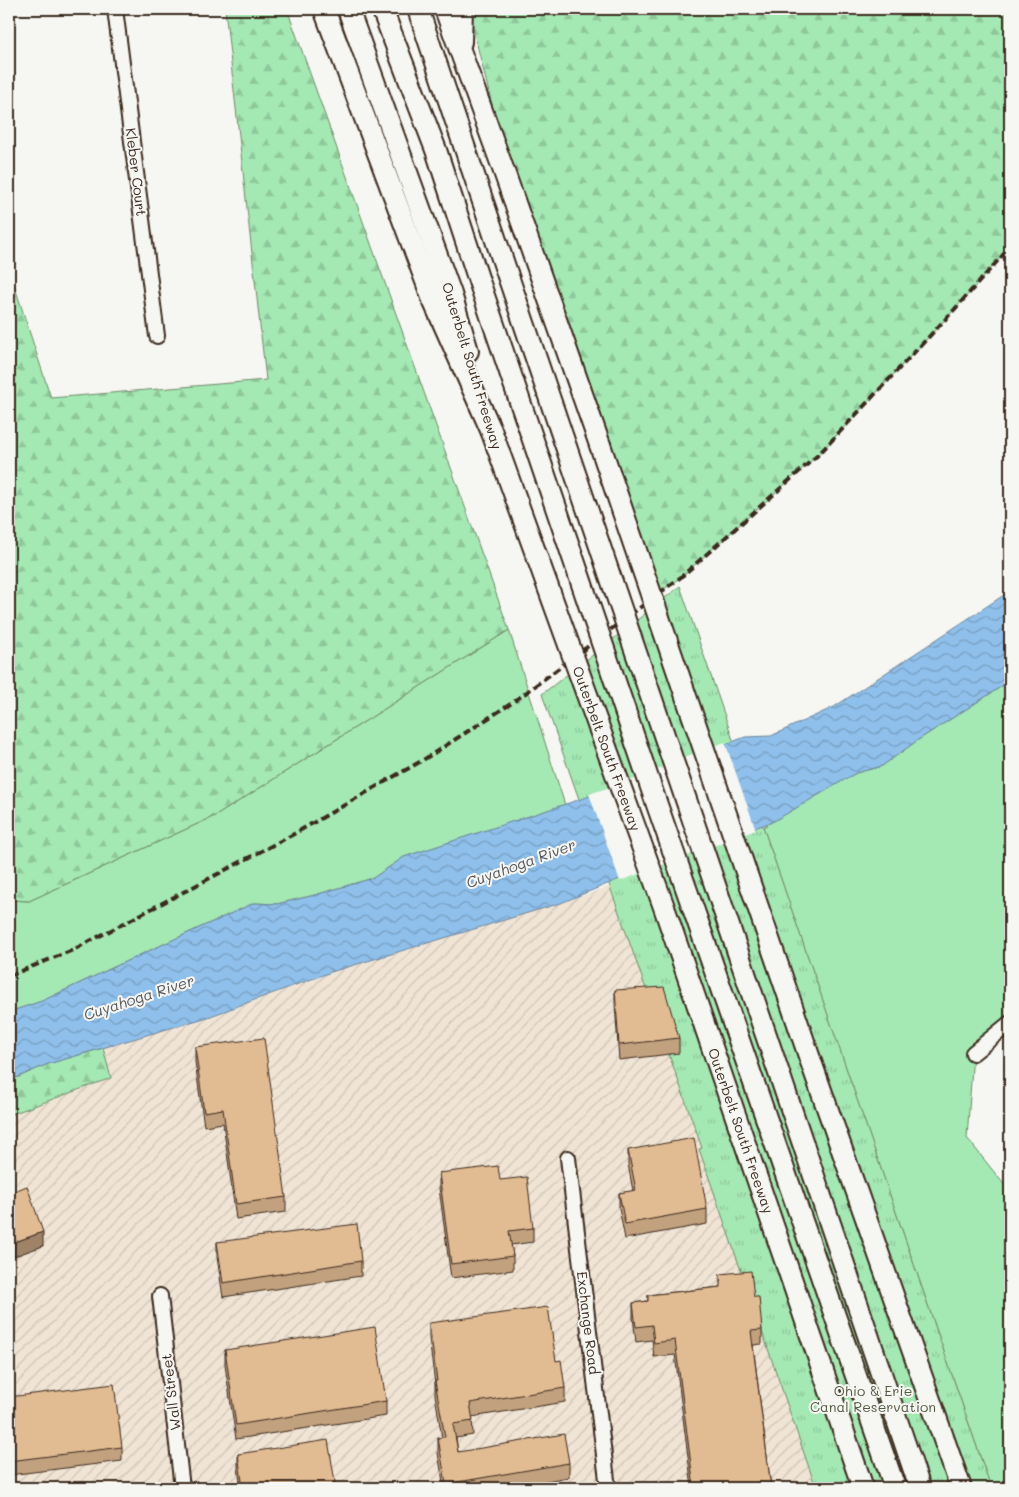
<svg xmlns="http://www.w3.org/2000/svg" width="1019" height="1497" font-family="Mali,sans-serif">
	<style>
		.industrial { fill: url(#industrial-furrows) }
		.grass { fill: #a4e8b3; stroke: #708968 }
		.forest { fill: url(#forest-firs); stroke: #708968 }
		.park { fill: url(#park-tufts); stroke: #708968 }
		.water { fill: url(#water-waves); stroke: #6d8499 }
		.pier { fill: #f6f6f2 }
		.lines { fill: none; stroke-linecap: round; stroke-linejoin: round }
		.minor-casing { stroke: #3b2a1e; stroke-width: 18 }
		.highway-casing { stroke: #3b2a1e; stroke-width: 24 }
		.minor { stroke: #f6f6f2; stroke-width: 14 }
		.highway { stroke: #f6f6f2; stroke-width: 20 }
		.rail { stroke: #3b2a1e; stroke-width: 4; stroke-dasharray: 8 4; stroke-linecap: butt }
		.highway-bridge-casing { stroke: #3b2a1e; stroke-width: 24; stroke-linecap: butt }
		.highway-bridge { stroke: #f6f6f2; stroke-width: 20 }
		.wall { fill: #c2a17e; stroke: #3b2a1e }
		.shaded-wall { fill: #9e8366; stroke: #3b2a1e }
		.building { fill: #e1bb92; stroke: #3b2a1e }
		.labels { text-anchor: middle; stroke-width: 4; stroke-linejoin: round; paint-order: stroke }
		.street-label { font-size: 14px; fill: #3b2a1e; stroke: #f6f6f2 }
		.park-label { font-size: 14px; fill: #555a43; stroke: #f6f6f2 }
		.water-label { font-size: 15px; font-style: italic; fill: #54575c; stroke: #f6f6f2 }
	</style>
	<defs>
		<pattern id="industrial-furrows" width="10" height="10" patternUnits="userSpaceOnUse" patternTransform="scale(1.25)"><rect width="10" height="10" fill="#f0e4d5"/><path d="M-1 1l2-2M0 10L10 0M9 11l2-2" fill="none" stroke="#cfc4b6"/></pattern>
		<pattern id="forest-firs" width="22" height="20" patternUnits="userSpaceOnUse" patternTransform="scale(1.25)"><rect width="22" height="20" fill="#a4e8b3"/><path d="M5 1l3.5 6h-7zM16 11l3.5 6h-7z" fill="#8ec79a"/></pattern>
		<pattern id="park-tufts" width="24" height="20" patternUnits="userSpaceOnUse" patternTransform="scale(1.25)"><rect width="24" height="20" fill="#a4e8b3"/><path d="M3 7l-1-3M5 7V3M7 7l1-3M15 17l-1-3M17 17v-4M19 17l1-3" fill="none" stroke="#8ec79a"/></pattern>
		<pattern id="water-waves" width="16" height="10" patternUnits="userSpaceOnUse" patternTransform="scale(1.25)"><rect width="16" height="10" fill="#8fc0eb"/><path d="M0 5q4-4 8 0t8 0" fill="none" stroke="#769cbe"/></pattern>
	</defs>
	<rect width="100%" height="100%" fill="#f6f6f2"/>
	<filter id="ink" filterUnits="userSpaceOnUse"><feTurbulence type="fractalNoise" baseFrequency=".02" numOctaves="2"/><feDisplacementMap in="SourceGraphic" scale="10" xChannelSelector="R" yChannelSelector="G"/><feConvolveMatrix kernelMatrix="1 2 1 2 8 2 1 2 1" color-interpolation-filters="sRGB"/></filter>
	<g filter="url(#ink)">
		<polygon class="industrial" points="651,872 860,1488 9,1488 9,1115 111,1078 103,1048 208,1017 331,972 561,903"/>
		<g class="grass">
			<polygon points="509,630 565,805 404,857 373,878 315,895 277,904 254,903 131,959 42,1001 9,1012 9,900 29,901 217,815"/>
			<polygon points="1010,681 1010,1023 973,1053 967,1138 1010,1192 1010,1488 991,1488 763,827 856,773 882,766 918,740"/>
		</g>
		<g class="forest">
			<polygon points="225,9 287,9 509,630 217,815 29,901 9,900 9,269 51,398 266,380"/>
			<polygon points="468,9 1010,9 1010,247 954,310 819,454 681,577 649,600 507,164"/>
			<polygon points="103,1048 111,1078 9,1115 9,1081 48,1064"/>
		</g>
		<polygon class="park" points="680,586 991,1488 816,1488 699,1149 702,1148 542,694 598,651"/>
		<polygon class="water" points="1010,591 1010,681 918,740 882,766 856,773 774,821 671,858 561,903 331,972 208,1017 48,1064 9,1081 9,1012 42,1001 131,959 254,903 277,904 315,895 373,878 404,857 645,778 680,762 745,737 771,736 834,707"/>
		<polygon class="pier" points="725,742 756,830 620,881 589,794 644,776 679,759"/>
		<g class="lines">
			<g class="minor-casing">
				<g id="minor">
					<polyline points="115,9 157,336"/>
					<polyline points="973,1053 1010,1023"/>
					<polyline points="568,1158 608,1488"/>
					<polyline points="160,1296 182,1488"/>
				</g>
			</g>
			<g class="highway-casing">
				<g id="highway">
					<polyline points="324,9 433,300 491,430"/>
					<polyline points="348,9 451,294 468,351"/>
					<polyline points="382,9 436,150 479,281"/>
					<polyline points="418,9 507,273"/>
					<polyline points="445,9 501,163 600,445"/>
					<polyline points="461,42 462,9"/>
				</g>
			</g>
			<use href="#minor" class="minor"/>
			<use href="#highway" class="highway"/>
			<polyline class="rail" points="9,976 73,950 292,835 423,760 512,703 681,577 819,454 954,310 1010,247"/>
			<g class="highway-bridge-casing">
				<g id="highway-bridge">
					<polyline points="507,273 920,1488"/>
					<polyline points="479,281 655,799 895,1488"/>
					<path id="s1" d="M491 430 664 907 863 1488"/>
					<polyline points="600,445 810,1059 961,1488"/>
				</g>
			</g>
			<use href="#highway-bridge" class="highway-bridge"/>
		</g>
		<g class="wall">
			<polygon points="615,990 679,1038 679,1053 619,1060 615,1004"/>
			<polygon points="195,1047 286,1197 286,1212 236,1219 223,1123 204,1126 195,1062"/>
			<polygon points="628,1150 707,1209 707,1224 625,1239 619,1208 619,1193 633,1191 628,1164"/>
			<polygon points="439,1173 500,1180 533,1228 533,1242 511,1245 513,1256 513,1270 451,1278 439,1188"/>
			<polygon points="217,1242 361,1261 361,1276 223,1297 217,1257"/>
			<polygon points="720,1274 754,1297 762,1330 762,1344 753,1345 771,1488 692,1488 675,1355 654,1357 652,1340 636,1342 633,1318 633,1303 648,1301 648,1295 720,1287"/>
			<polygon points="429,1323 556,1361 565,1388 565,1402 472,1417 473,1435 456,1438 458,1452 569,1463 569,1477 507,1488 444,1488 438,1453 438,1438 442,1438 435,1395 435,1384 429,1338"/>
			<polygon points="225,1350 386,1401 386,1416 236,1439 225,1365"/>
			<polygon points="9,1397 122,1447 122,1461 9,1475"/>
			<polygon points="238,1454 336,1488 241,1488 238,1468"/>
		</g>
		<polygon class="shaded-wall" points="43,1232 43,1246 9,1258 9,1244"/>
		<g class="building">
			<polygon points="664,987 679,1038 619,1045 615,990"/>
			<polygon points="264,1038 286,1197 236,1204 223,1109 204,1112 195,1047"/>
			<polygon points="694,1138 707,1209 625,1224 619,1193 636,1190 628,1150"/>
			<polygon points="498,1166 500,1180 527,1177 533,1228 509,1231 513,1256 451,1264 439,1173"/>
			<polygon points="27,1186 43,1232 9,1244 9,1193"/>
			<polygon points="357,1224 361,1261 223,1283 217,1242"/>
			<polygon points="751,1271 754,1297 759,1297 762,1330 751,1331 771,1488 694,1488 675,1340 654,1343 652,1325 636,1327 633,1303 648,1301 648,1295 721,1287 720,1274"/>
			<polygon points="548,1307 556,1361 561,1360 565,1388 470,1403 473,1421 453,1424 458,1452 564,1434 569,1463 446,1484 438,1438 445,1437 435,1381 437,1381 429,1323"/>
			<polygon points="375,1327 386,1401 236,1425 225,1350"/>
			<polygon points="114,1384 122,1447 9,1461 9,1397"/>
			<polygon points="328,1440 336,1488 243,1488 238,1454"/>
		</g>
	</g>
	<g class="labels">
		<g class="street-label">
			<text transform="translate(136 172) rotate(83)" y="5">Kleber Court</text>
			<text transform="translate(472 366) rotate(73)" y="5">Outerbelt South Freeway</text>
			<text dy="5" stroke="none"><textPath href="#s1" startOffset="339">Outerbelt South Freeway</textPath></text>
			<text dy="5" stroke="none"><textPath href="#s1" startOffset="744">Outerbelt South Freeway</textPath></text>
			<text transform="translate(588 1323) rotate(83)" y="5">Exchange Road</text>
			<text transform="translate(171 1392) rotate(-97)" y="5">Wall Street</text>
		</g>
		<g class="park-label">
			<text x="873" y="1396">Ohio &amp; Erie<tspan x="873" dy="16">Canal Reservation</tspan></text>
		</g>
		<g class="water-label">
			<text transform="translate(521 864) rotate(-20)" y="5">Cuyahoga River</text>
			<text transform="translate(139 998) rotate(-18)" y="5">Cuyahoga River</text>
		</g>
	</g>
	<rect width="1019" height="1497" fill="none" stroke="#f6f6f2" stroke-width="30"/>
	<rect x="15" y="15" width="989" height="1467" fill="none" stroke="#3b2a1e" stroke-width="2" filter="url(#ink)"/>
</svg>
